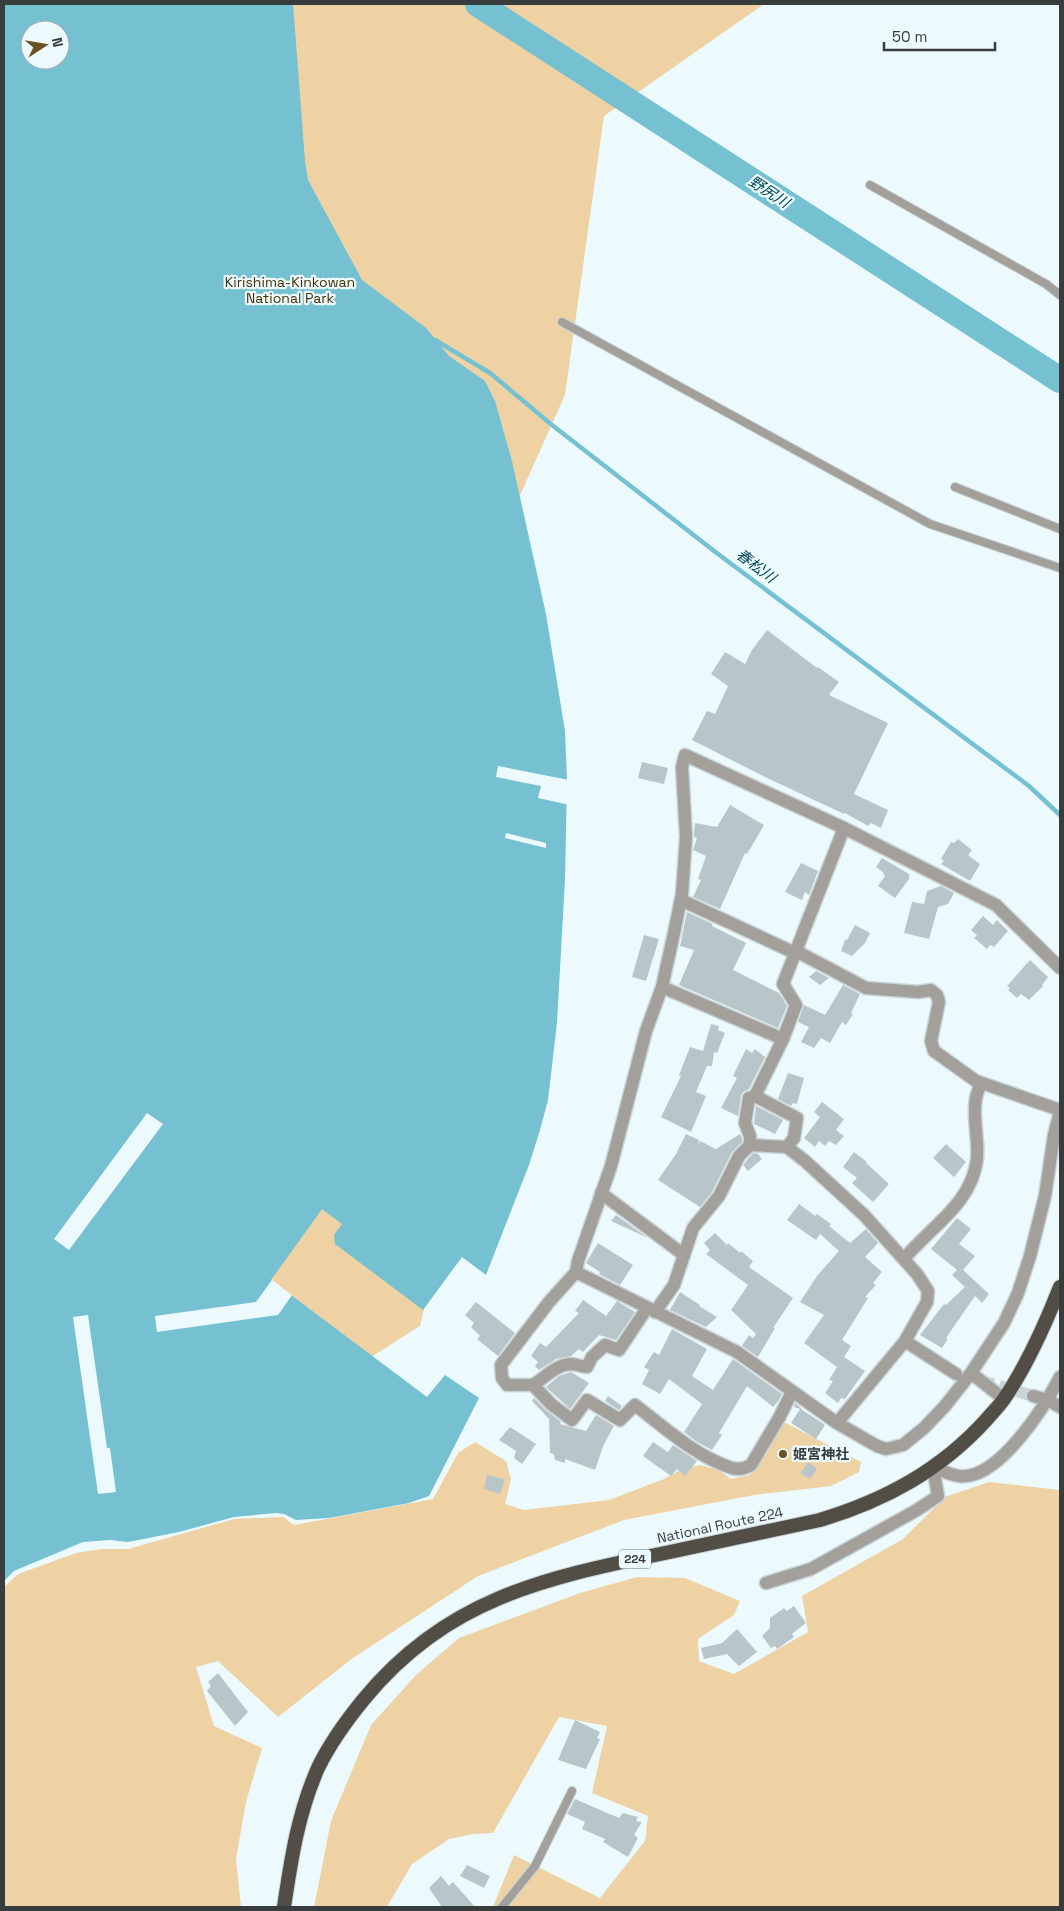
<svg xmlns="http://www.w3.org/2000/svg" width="1064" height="1911" font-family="'Space Grotesk','Noto Sans JP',sans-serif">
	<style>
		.green { fill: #eed2a4; fill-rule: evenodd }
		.water { fill: #75c1d1; fill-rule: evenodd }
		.pier { fill: #ecfafe }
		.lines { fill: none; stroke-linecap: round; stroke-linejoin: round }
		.stream { stroke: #75c1d1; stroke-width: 4.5 }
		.river { stroke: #75c1d1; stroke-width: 26 }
		.building { fill: #b9c6c9 }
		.minor-tunnel { stroke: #c8d4d7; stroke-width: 12; stroke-dasharray: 12 6; stroke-linecap: butt }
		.service-casing { stroke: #c8d4d7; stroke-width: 10 }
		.minor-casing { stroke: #c8d4d7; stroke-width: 15 }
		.trunk-casing { stroke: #c8d4d7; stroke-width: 16 }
		.service { stroke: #a3a09c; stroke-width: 8 }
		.minor { stroke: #a3a09c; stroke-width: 12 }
		.trunk { stroke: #524e46; stroke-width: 14 }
		.poi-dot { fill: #6b5123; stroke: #ecfafe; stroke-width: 2 }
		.labels { text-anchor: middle; stroke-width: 4.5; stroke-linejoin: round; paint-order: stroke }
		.shield { fill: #ecfafe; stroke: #6d7577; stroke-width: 1 }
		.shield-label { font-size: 12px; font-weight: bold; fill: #373c3d }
		.park-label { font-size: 14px; fill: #473104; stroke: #ecfafe }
		.poi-label { font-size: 14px; font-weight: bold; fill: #373c3d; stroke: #ecfafe; text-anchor: start }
		.street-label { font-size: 14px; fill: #373c3d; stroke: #ecfafe }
		.water-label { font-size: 15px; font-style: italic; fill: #004753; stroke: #ecfafe }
	</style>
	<rect width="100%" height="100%" fill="#ecfafe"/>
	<g class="green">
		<path d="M4 4H764L604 116 565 395 449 654 498 1001 420 1326 128 1511ZM30 30H60V60H30Z"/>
		<polygon points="786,1423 861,1462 859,1472 831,1486 754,1495 624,1520 478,1576 353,1658 278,1717 218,1661 196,1667 214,1726 262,1748 246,1802 236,1859 241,1907 4,1907 4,1587 18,1574 76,1553 101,1549 128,1549 234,1519 283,1517 294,1525 433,1499 458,1453 475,1442 506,1461 511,1479 505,1504 524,1510 609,1500 664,1479 682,1469 700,1465 719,1470 731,1479 750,1475 779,1424"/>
		<polygon points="989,1482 1060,1490 1060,1907 493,1907 514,1855 600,1898 645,1841 648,1816 592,1793 607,1726 559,1717 493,1833 473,1834 449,1839 412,1864 387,1907 314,1907 331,1821 371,1725 416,1675 459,1638 580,1593 637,1577 685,1578 740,1601 734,1615 698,1639 699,1661 734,1674 808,1632 802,1596 903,1539 945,1497"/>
	</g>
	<path class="water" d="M4 4H293L305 161 308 180 362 280 426 328 449 356 485 381 495 401 512 461 546 614 565 731 567 780 565 879 557 1023 548 1100 540 1130 529 1165 486 1275 462 1257 423 1310 335 1244 334 1235 342 1224 322 1209 271 1280 427 1397 445 1375 479 1398 429 1496 409 1503 329 1518 296 1520 284 1514 276 1513 234 1517 179 1532 128 1542 110 1540 83 1542 14 1571 4 1581ZM30 30H60V60H30Z"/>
	<g class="pier">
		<polygon points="498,766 569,780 570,805 538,798 541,786 496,777"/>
		<polygon points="506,833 546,843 546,848 505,838"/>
		<polygon points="147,1113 163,1124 69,1250 54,1239"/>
		<polygon points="272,1280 292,1295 278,1315 157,1332 155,1316 256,1302"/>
		<polygon points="88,1315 107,1448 110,1448 116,1492 98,1494 73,1317"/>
	</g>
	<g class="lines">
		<polyline class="stream" points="435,340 490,373 552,425 718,554 1029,786 1060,815"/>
		<polyline class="river" points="478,4 1060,380"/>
	</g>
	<g class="building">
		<polygon points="767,630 817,668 818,667 839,682 829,695 888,723 854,794 888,810 881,828 871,823 868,826 845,813 844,814 765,777 692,740 707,711 715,714 728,686 711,674 725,652 745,664 752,650"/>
		<polygon points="642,762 668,768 664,784 638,778"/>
		<polygon points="730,805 764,825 747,854 745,853 720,909 693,897 701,880 698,879 706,856 693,850 697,838 694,837 694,830 695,823 717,827"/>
		<polygon points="958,839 972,850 968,855 980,864 970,881 941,864 944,861 941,859 951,842 954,843"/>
		<polygon points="882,858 909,874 909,879 895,898 878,886 885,876 883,874 884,873 876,867"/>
		<polygon points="801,863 818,871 809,895 805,892 802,900 785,892"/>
		<polygon points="941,886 954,893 948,904 938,907 929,939 904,933 912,902 924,904 927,891"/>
		<polygon points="687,912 713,924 712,926 746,943 733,970 779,993 787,1006 778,1028 679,985 694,950 680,946"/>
		<polygon points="983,916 993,925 997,920 1008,931 994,947 990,945 987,949 974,938 977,935 971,930"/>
		<polygon points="855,925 870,933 865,943 852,956 841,951 845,940 847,940"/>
		<polygon points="644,935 659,939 646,981 632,977"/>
		<polygon points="1030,960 1048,977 1042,985 1043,986 1029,1000 1021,994 1017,998 1008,990 1010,988 1007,986"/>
		<polygon points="816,971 829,978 820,985 809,977"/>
		<polygon points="843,985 860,994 851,1013 853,1014 846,1025 842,1022 830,1043 821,1038 814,1048 801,1042 809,1027 798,1022 804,1005 825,1015"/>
		<polygon points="711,1024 719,1026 718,1030 725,1033 717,1053 714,1052 712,1066 707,1066 696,1092 706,1096 691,1132 661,1117 681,1076 679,1075 690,1047 703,1051"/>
		<polygon points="746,1049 752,1053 755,1049 765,1057 749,1089 743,1092 741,1096 738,1116 721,1108 737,1078 733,1076"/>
		<polygon points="788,1073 804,1078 797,1104 793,1103 791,1106 778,1099"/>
		<polygon points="822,1102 844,1119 836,1130 844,1136 836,1145 829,1141 825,1146 819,1141 815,1147 804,1138 820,1117 814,1112"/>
		<polygon points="756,1106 783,1120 775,1134 754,1124"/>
		<polygon points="686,1134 699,1140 698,1145 700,1141 716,1149 740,1134 742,1138 742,1142 732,1152 712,1192 700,1207 658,1180 676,1154"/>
		<polygon points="946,1144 966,1162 954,1177 933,1158"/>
		<polygon points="854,1152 867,1162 866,1163 889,1184 873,1202 852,1183 857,1178 843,1167"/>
		<polygon points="753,1153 758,1154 762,1159 748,1171 743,1165"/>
		<polygon points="799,1204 815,1216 817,1214 831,1224 829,1226 850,1243 866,1229 878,1243 865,1257 882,1272 873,1283 876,1285 865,1297 868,1298 842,1340 851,1346 844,1357 865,1371 845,1399 841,1398 838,1403 825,1393 833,1381 829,1380 837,1367 804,1343 824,1315 800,1302 817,1276 839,1251 820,1234 816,1240 787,1220"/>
		<polygon points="616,1215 648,1238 611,1221"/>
		<polygon points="957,1218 971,1229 959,1244 975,1256 963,1270 989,1294 982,1303 975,1296 946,1338 948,1339 942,1348 920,1335 944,1304 946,1305 965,1287 952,1275 957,1270 931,1249"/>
		<polygon points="715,1233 727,1245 728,1243 740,1253 741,1251 753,1261 749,1267 793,1298 773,1328 775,1328 758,1357 742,1346 749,1335 753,1338 756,1334 731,1310 748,1285 706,1254 710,1250 704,1243"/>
		<polygon points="598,1243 633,1265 620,1285 599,1274 600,1272 586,1263"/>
		<polygon points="680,1292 700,1305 699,1306 717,1317 706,1327 670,1310"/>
		<polygon points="583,1300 606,1316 617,1301 635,1312 616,1340 599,1335 583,1352 579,1349 571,1356 556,1359 539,1370 535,1366 538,1362 531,1356 540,1343 546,1347 579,1313 575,1311"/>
		<polygon points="476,1302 515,1333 498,1356 477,1339 480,1336 471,1327 474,1323 465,1315"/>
		<polygon points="672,1329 707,1349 692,1376 713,1390 733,1359 782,1394 779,1400 773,1407 747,1386 719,1433 722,1435 712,1450 696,1441 684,1432 702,1404 669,1379 660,1394 642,1384 649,1370 644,1367 654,1352 659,1355"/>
		<polygon points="571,1372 589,1383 570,1409 546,1387 559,1376"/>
		<polygon points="608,1396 622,1406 619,1410 605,1401"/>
		<polygon points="534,1398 546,1410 561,1422 560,1424 586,1431 596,1415 614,1426 604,1444 595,1470 565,1459 565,1463 555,1460 554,1454 550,1453 549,1419 532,1401"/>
		<polygon points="795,1403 801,1408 801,1409 825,1425 816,1439 791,1423 800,1409 794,1407"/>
		<polygon points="510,1427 536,1444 522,1464 514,1458 516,1451 499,1440"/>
		<polygon points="653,1442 668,1452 673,1445 697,1461 685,1476 677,1469 671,1476 643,1456"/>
		<polygon points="808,1462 817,1469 810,1479 800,1473"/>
		<polygon points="487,1475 505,1479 500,1494 484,1489"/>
		<polygon points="794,1606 806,1623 792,1634 794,1637 777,1649 775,1646 771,1648 762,1636 770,1628 770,1618 784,1608 787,1611"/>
		<polygon points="737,1629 757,1652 739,1666 727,1654 704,1659 701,1648 722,1643"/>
		<polygon points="218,1673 248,1712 235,1726 207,1691 211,1686 208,1682"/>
		<polygon points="575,1720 600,1732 597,1738 600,1739 586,1769 558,1760"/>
		<polygon points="575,1799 619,1818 623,1813 638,1817 636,1821 642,1822 634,1835 638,1838 628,1857 603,1842 605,1839 582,1829 585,1822 567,1814"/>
		<polygon points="467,1865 490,1876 484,1888 460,1876"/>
		<polygon points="441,1876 449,1886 453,1882 475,1907 442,1907 429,1888"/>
	</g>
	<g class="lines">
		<polyline class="minor-tunnel" points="982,1381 1033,1396"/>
		<g class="service-casing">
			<g id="service">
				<polyline points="870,185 1046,284 1060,295"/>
				<polyline points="562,322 930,524 1060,568"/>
				<polyline points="955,487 1060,529"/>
				<polyline points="502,1907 535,1866 572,1791"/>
			</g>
		</g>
		<g class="minor-casing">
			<g id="minor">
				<polyline points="681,900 795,953"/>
				<polyline points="796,951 866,988 918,992 931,990 937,995 939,1002 931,1041 934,1051 976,1081 1060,1110"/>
				<polyline points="662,987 783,1039"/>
				<polyline points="755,1096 797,1118 794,1138 787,1147"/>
				<polyline points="750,1145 787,1147 805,1161 864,1215 917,1274 928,1291 927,1302 905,1341 837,1423"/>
				<polyline points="601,1193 684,1255"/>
				<path d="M904 1259C930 1227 972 1204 977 1159 979 1139 972 1117 976 1098 977 1093 979 1088 981 1083"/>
				<polyline points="576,1272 578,1261 611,1166 646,1031 662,987 674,933 682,894 686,837 682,767 685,755 844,828 996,905 1060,968"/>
				<polyline points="655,1312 674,1285 693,1228 719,1196 739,1156 750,1145 750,1136 745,1123 749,1098 755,1096 783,1039 796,1005 783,984 844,828"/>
				<polyline points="905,1341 956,1374"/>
				<polyline points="971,1373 1004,1399"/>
				<path d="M533 1385C546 1377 555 1365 571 1364 577 1364 581 1367 587 1367L592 1357 605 1345 619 1350 647 1308"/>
				<path d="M792 1392 779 1418 751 1465C744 1469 736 1470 729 1467 694 1455 664 1427 635 1405L620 1420 587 1400 572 1420 551 1404 533 1385H507L502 1378 501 1365 549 1302 576 1272 737 1352 837 1423 877 1446 886 1449 903 1445 924 1428 945 1406 971 1373 1004 1323 1018 1293 1030 1256 1045 1196 1054 1135 1060 1112"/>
				<polyline points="1033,1396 1048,1400 1060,1407"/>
				<path d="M766 1583 811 1569 917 1510 938 1496 933 1467C941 1470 950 1475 959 1476 998 1481 1045 1406 1060 1377"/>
			</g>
		</g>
		<g class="trunk-casing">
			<path id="trunk" d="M284 1907C291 1860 298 1813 318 1768 330 1743 346 1721 364 1699 446 1599 544 1578 665 1553 717 1542 769 1531 820 1520 886 1500 941 1470 987 1419 993 1412 999 1406 1004 1399 1028 1364 1045 1325 1060 1287"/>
		</g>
		<use href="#service" class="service"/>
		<use href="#minor" class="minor"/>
		<use href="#trunk" class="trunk"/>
	</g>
	<circle class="poi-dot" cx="783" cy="1454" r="5"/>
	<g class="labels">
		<rect class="shield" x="619" y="1549.5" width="32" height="19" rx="4"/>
		<g class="shield-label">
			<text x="635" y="1563">224</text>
		</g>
		<g class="park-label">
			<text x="290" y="287">Kirishima-Kinkowan<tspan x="290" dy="16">National Park</tspan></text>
		</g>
		<g class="poi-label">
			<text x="793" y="1459">姫宮神社</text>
		</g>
		<g class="street-label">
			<text transform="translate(720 1525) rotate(-12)" y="5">National Route 224</text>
		</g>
		<g class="water-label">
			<text transform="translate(769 192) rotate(33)" y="5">野尻川</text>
			<text transform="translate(756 566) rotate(37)" y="5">春松川</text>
		</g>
	</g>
	<rect width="1064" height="1911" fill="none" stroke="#373c3d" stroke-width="10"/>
	<g transform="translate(45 45) rotate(78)"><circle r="24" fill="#ecfafe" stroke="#a4aeb1"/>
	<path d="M0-4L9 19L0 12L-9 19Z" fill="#6b5123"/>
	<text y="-8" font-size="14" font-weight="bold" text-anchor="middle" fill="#373c3d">N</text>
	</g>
	<path d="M884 42v8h111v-8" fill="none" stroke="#373c3d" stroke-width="2.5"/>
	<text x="892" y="42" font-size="15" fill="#373c3d" stroke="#ecfafe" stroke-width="4" paint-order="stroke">50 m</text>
</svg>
